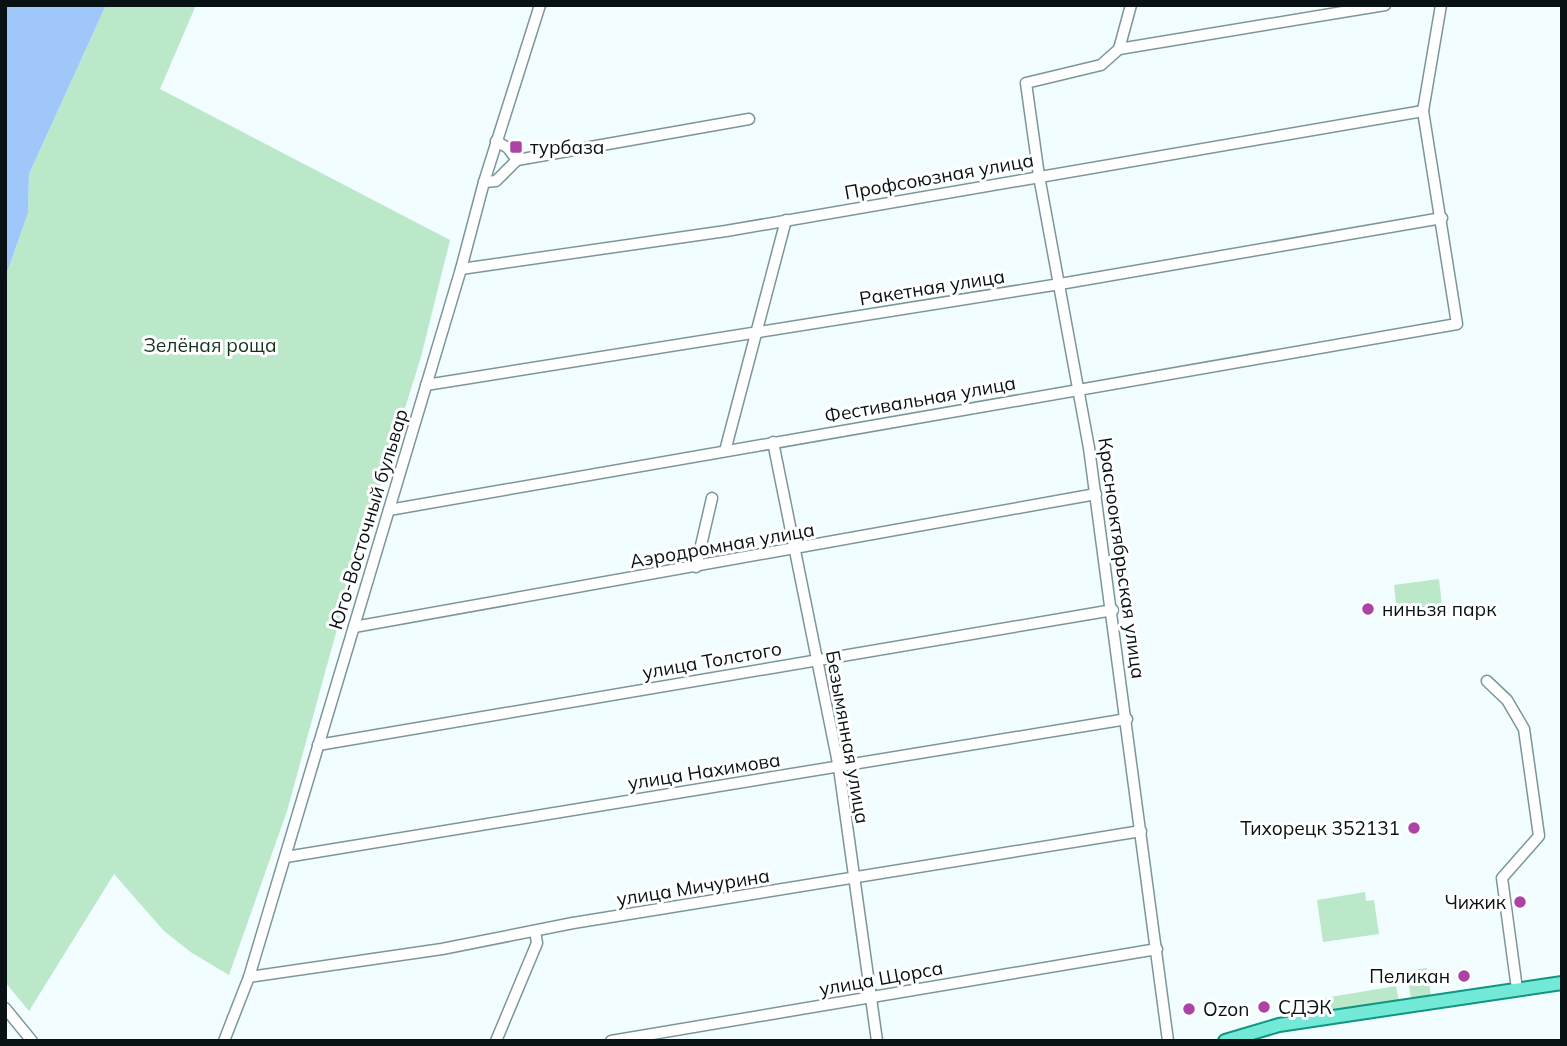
<svg xmlns="http://www.w3.org/2000/svg" width="1567" height="1046" font-family="Mulish,sans-serif">
	<style>
		.green { fill: #bbe8c8 }
		.water { fill: #9fc7fa }
		.lines { fill: none; stroke-linecap: round; stroke-linejoin: round }
		.minor-casing { stroke: #7b9699; stroke-width: 13 }
		.major-casing { stroke: #119482; stroke-width: 16 }
		.minor { stroke: #fff; stroke-width: 10 }
		.major { stroke: #73e9d8; stroke-width: 12 }
		.poi-dot { fill: #ac43a5; stroke: #fff; stroke-width: 2.5 }
		.labels { text-anchor: middle; stroke-width: 6; stroke-linejoin: round; paint-order: stroke }
		.poi-label { font-size: 19px; fill: #081214; stroke: #fff; text-anchor: start }
		.street-label { font-size: 19px; fill: #081214; stroke: #fff }
		.park-label { font-size: 19px; fill: #13331f; stroke: #fff }
	</style>
	<rect width="100%" height="100%" fill="#f1fdfe"/>
	<g class="green">
		<polygon points="106,5 196,5 160,89 450,240 421,357 348,589 287,811 229,975 192,953 164,931 114,874 29,1011 5,982 5,278 28,213 29,174"/>
		<polygon points="1439,579 1442,606 1397,612 1394,585"/>
		<polygon points="1365,892 1366,901 1374,900 1379,934 1323,942 1317,900"/>
		<polygon points="1427,968 1431,997 1411,1000 1407,971"/>
		<polygon points="1396,986 1399,1001 1316,1015 1313,1000"/>
	</g>
	<polygon class="water" points="5,5 106,5 29,174 28,213 5,278"/>
	<g class="lines">
		<g class="minor-casing">
			<g id="minor">
				<polyline points="1119,49 1131,5"/>
				<polyline points="496,141 508,148 517,160"/>
				<polyline points="484,182 496,181 517,160 749,119"/>
				<polyline points="461,269 726,231 1423,111"/>
				<polyline points="426,385 1060,284 1442,218"/>
				<polyline points="773,442 839,768 877,1041"/>
				<polyline points="725,451 786,220"/>
				<polyline points="389,510 1457,324 1423,111 1441,5"/>
				<polyline points="696,567 712,498"/>
				<polyline points="354,627 1096,494"/>
				<polyline points="1487,681 1507,700 1524,729 1539,836 1502,878 1517,989"/>
				<polyline points="318,745 1113,610"/>
				<polyline points="286,857 1127,719"/>
				<polyline points="249,977 442,949 573,923 1141,831"/>
				<polyline points="5,1008 32,1041"/>
				<polyline points="224,1041 249,977 461,269 484,182 540,5"/>
				<polyline points="496,1041 537,943 535,931"/>
				<polyline points="611,1041 1157,949"/>
				<polyline points="1168,1041 1089,448 1039,176 1026,83 1101,65 1119,49 1385,5"/>
			</g>
		</g>
		<g class="major-casing">
			<polyline id="major" points="1225,1041 1279,1025 1562,983"/>
		</g>
		<use href="#minor" class="minor"/>
		<use href="#major" class="major"/>
	</g>
	<g class="poi-dot">
		<rect x="509" y="140" width="14" height="14" rx="3.5"/>
		<circle cx="1368" cy="609" r="7"/>
		<circle cx="1414" cy="828" r="7"/>
		<circle cx="1520" cy="902" r="7"/>
		<circle cx="1464" cy="976" r="7"/>
		<circle cx="1264" cy="1007" r="7"/>
		<circle cx="1189" cy="1009" r="7"/>
	</g>
	<g class="labels">
		<g class="poi-label">
			<text x="530" y="154">турбаза</text>
			<text x="1382" y="616">ниньзя парк</text>
			<text x="1400" y="835" text-anchor="end">Тихорецк 352131</text>
			<text x="1506" y="909" text-anchor="end">Чижик</text>
			<text x="1450" y="983" text-anchor="end">Пеликан</text>
			<text x="1278" y="1014">СДЭК</text>
			<text x="1203" y="1016">Ozon</text>
		</g>
		<g class="street-label">
			<text transform="translate(939 176) rotate(-10)" y="7">Профсоюзная улица</text>
			<text transform="translate(932 287) rotate(-9)" y="7">Ракетная улица</text>
			<text transform="translate(920 399) rotate(-10)" y="7">Фестивальная улица</text>
			<text transform="translate(368 519) rotate(-73)" y="7">Юго-Восточный бульвар</text>
			<text transform="translate(722 545) rotate(-10)" y="7">Аэродромная улица</text>
			<text transform="translate(1122 558) rotate(82)" y="7">Краснооктябрьская улица</text>
			<text transform="translate(712 660) rotate(-10)" y="7">улица Толстого</text>
			<text transform="translate(848 737) rotate(80)" y="7">Безымянная улица</text>
			<text transform="translate(704 771) rotate(-9)" y="7">улица Нахимова</text>
			<text transform="translate(693 887) rotate(-9)" y="7">улица Мичурина</text>
			<text transform="translate(881 978) rotate(-10)" y="7">улица Щорса</text>
		</g>
		<g class="park-label">
			<text x="210" y="352">Зелёная роща</text>
		</g>
	</g>
	<rect width="1567" height="1046" fill="none" stroke="#081214" stroke-width="14"/>
</svg>
